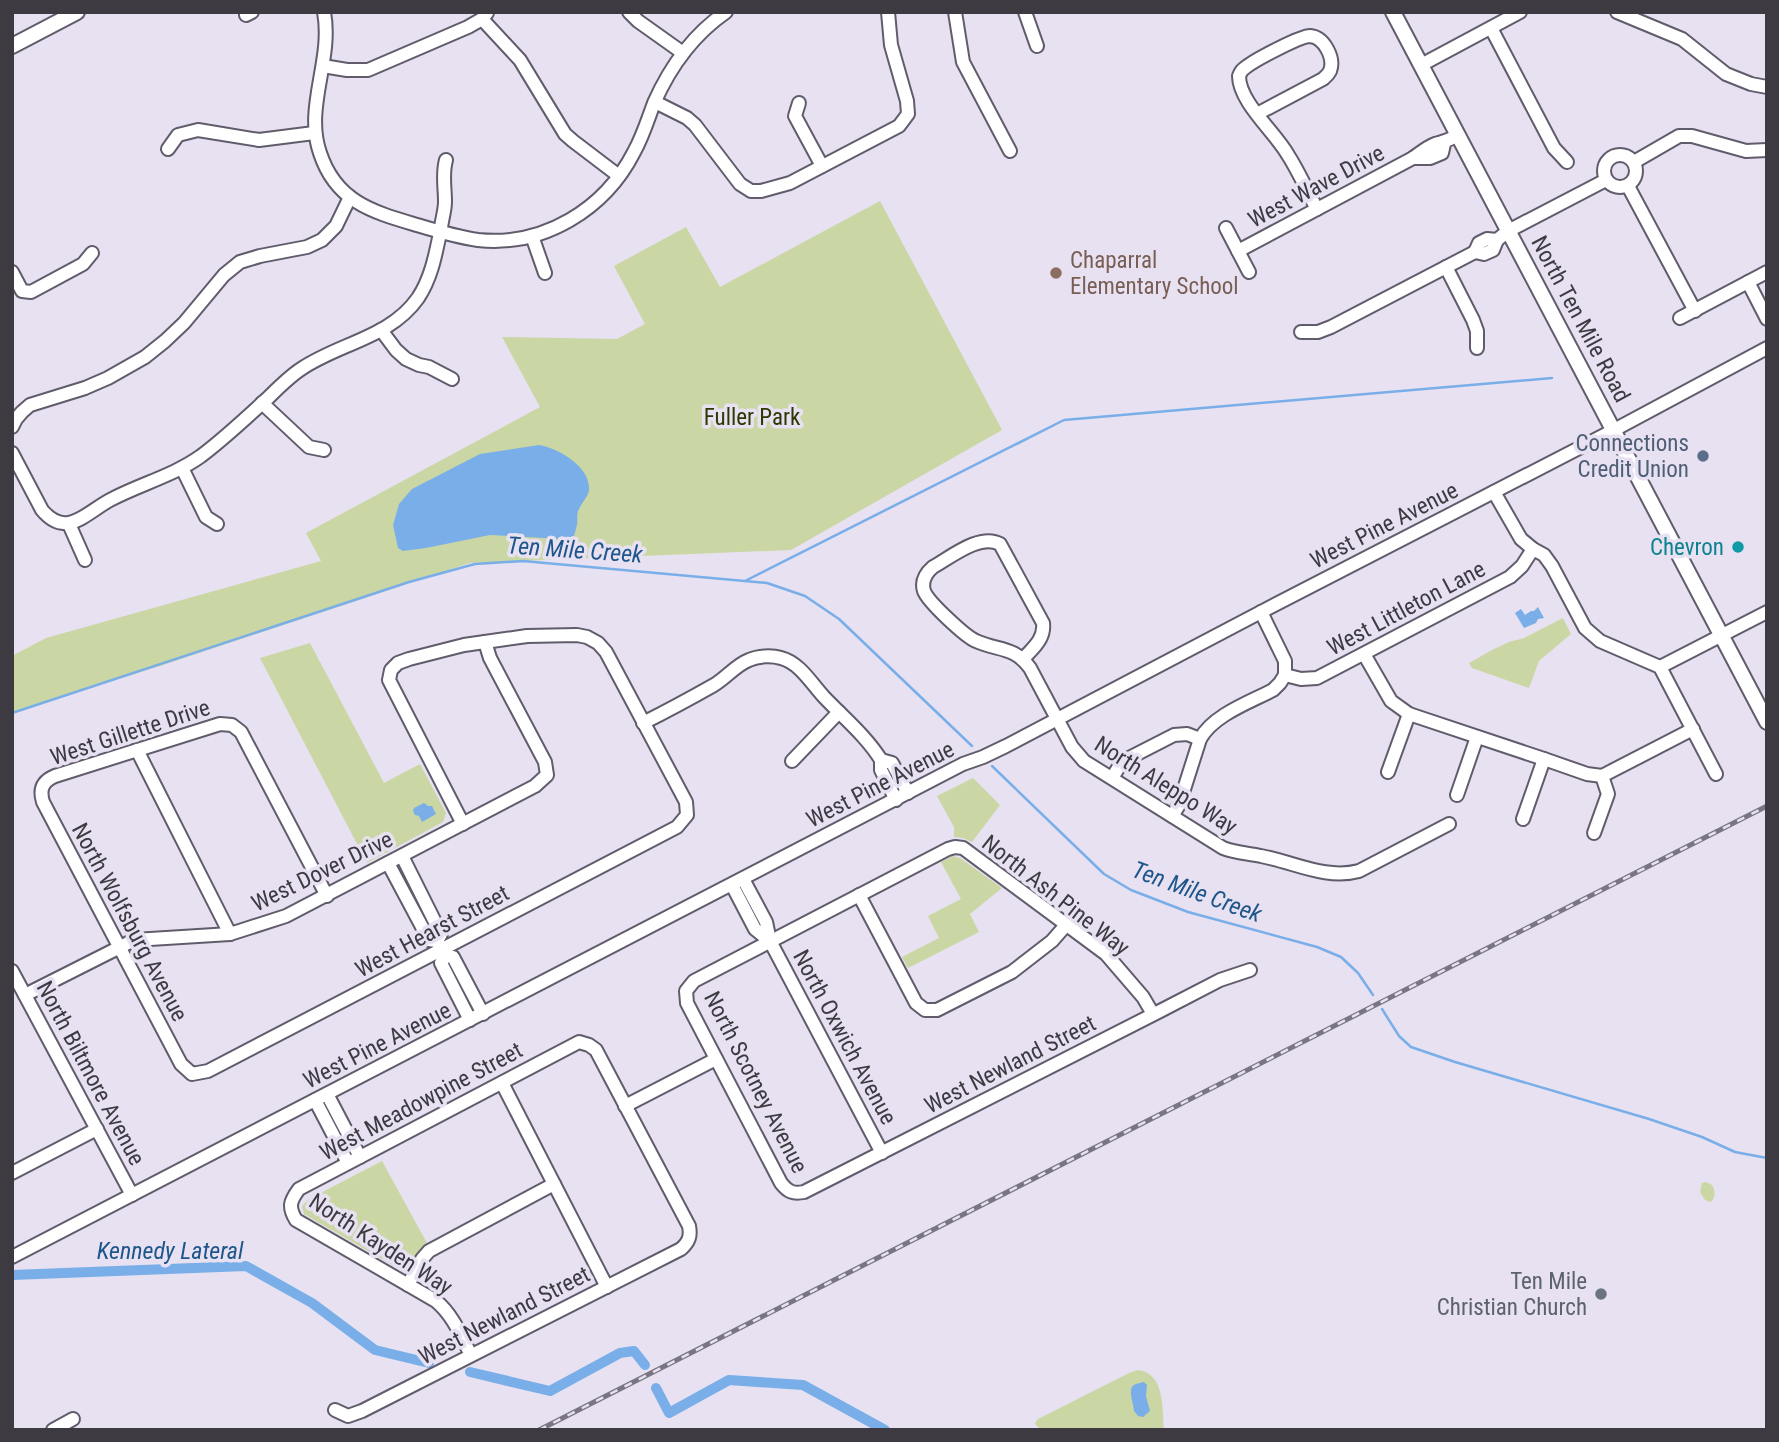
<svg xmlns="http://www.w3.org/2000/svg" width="1779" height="1442" font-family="'Roboto Condensed',sans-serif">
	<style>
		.green { fill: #cad7a4 }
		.water { fill: #79aee8 }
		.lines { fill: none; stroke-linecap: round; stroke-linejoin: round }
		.stream { stroke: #79aee8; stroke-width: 2.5 }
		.canal { stroke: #79aee8; stroke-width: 10 }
		.minor-casing { stroke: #615c6b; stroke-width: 16 }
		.major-casing { stroke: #615c6b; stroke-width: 18 }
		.minor { stroke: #fff; stroke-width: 12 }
		.major { stroke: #fff; stroke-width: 14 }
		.rail-casing { stroke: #7a7681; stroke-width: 5 }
		.rail { stroke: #e7e1f2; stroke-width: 2.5; stroke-dasharray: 8; stroke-linecap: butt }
		.education-dot { fill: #8d6e63; stroke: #e7e1f2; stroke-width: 2.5 }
		.service-dot { fill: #5c6f8a; stroke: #e7e1f2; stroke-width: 2.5 }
		.culture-dot { fill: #0f9aa8; stroke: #e7e1f2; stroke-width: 2.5 }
		.worship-dot { fill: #6b7280; stroke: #e7e1f2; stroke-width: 2.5 }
		.labels { text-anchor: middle; stroke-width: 7; stroke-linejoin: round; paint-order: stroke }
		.street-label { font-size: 23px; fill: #3d3a41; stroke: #e7e1f2 }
		.education-label { font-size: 23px; fill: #785e54; stroke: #e7e1f2; text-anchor: start }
		.park-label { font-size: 23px; fill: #2e3800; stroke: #e7e1f2 }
		.service-label { font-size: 23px; fill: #4e5e75; stroke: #e7e1f2; text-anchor: end }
		.culture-label { font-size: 23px; fill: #0d838f; stroke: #e7e1f2; text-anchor: end }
		.worship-label { font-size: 23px; fill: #5b616d; stroke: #e7e1f2; text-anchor: end }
		.water-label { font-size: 24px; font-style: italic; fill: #1e558a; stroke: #e7e1f2 }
	</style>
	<rect width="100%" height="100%" fill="#e7e1f2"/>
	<g class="green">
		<polygon points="880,201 1002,430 791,550 470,563 163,665 12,713 12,656 46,638 321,561 306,533 540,407 502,337 617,339 645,324 614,266 686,227 720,287"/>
		<polygon points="1563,618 1571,634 1539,661 1529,688 1472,668 1469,663 1492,650 1509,642 1524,638"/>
		<polygon points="310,643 384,783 420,764 446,813 443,822 367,863 260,658"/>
		<polygon points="973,778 1000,805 972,842 963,838 954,837 954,827 937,796"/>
		<polygon points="953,856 960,858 1002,888 970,914 979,932 908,968 902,957 939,938 928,916 961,899 941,862"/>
		<polygon points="382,1161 428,1245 410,1270 401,1270 304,1214 302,1206 309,1199"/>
		<path d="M1706 1182 1712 1185C1715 1191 1716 1196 1711 1202L1705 1200 1700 1192 1702 1183Z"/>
		<path d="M1137 1370C1165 1372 1162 1408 1164 1430H1042L1036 1425 1035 1423 1038 1419 1129 1373Z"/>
	</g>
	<g class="water">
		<path d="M539 445C558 448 591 467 589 490 588 497 582 502 579 509 576 514 578 519 577 525 576 529 575 532 574 536L562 539 490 535 426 548 403 551 398 548 393 525 399 504 412 489 480 454Z"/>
		<polygon points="1538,607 1544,618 1538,619 1536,623 1524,628 1515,613 1521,609 1525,615 1531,611 1534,611"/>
		<polygon points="424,803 428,806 432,806 436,814 422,822 419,816 415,815 413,811 414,808"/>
		<path d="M1144 1382 1147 1385 1146 1396 1150 1411 1143 1417 1138 1416 1134 1411C1134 1404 1127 1389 1134 1385 1137 1383 1141 1383 1144 1382Z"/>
	</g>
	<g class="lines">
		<g class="stream">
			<polyline points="745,581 1064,420 1552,378"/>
			<polyline points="12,713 409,582 475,564 523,561 767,583 805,596 839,619 972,746"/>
			<polyline points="992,766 1104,874 1131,890 1188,912 1317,947 1341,957 1358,973 1373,995"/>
			<polyline points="1382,1009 1399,1036 1411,1047 1455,1062 1649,1119 1702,1137 1735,1152 1767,1158"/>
		</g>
		<g class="canal">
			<polyline points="12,1275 246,1266 312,1303 375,1350 429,1363"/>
			<polyline points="470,1372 550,1391 620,1353 634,1351 645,1365"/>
			<polyline points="656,1388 669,1413 729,1380 803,1385 885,1430"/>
		</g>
		<g class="minor-casing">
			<g id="minor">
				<path d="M324 12C333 60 304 107 320 153 336 202 373 212 417 225 437 231 457 237 478 240 544 247 605 209 634 152 643 136 648 119 654 103 670 67 694 34 726 12"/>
				<polyline points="629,12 638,21 683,53"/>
				<polyline points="955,12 963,62 1010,151"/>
				<polyline points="1025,12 1037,46"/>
				<polyline points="1617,12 1682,39 1726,74 1751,84 1767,87"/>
				<polyline points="246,15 252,12"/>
				<polyline points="482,19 520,60 565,134 573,141 619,176"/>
				<polyline points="1491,28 1554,148 1567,162"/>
				<polyline points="1421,65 1520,12"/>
				<polyline points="323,66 347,70 368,70 468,27 482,19 487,13"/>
				<polyline points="655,102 687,118 695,125 740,184 751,191 761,191 790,183 899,126 908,114 907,101 891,45 888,12"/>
				<polyline points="799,103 795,116 822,166"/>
				<path d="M1257 114 1323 79C1326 76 1328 75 1330 71 1335 58 1324 37 1310 36 1300 36 1255 60 1246 67 1242 70 1241 71 1239 76 1239 102 1275 132 1288 155 1299 172 1307 191 1317 209"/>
				<path d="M1444 144 1442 153 1430 158H1413C1420 153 1427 147 1435 144 1445 141 1448 141 1458 135"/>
				<polyline points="168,149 178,135 198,130 259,140 314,133"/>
				<circle cx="1620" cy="171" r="16"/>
				<polyline points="1634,162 1679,136 1692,136 1746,151 1767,150"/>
				<polyline points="1628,186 1695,311"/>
				<polyline points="1226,228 1249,272"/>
				<polyline points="532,236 545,273"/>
				<polygon points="1487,239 1497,240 1493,250 1484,254 1475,252 1479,243"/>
				<polyline points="1497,240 1508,231 1606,180"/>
				<polyline points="1238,251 1413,158"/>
				<polyline points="1446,267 1473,320 1477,331 1477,348"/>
				<polyline points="12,272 22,291 31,292 83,264 92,253"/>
				<polyline points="1748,282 1767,319"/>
				<polyline points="1680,318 1767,272"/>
				<polyline points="381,330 396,350 406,359 419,365 429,367 452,379"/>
				<polyline points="1301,332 1318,332 1331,327 1475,252"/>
				<polyline points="262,403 309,447 324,450"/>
				<polyline points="12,427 16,419 22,412 30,405 85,388 108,378 145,357 165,341 184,323 224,275 240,262 260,256 307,247 322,240 336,226 350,197"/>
				<path d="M12 453 42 510C66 539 86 513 110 500 140 484 173 476 201 456 225 438 247 417 269 397 279 387 289 377 301 369 339 343 390 338 418 298 432 277 436 252 441 228 442 219 445 210 445 202 445 187 442 174 446 160"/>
				<polyline points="182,468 206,517 217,524"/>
				<polyline points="1494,492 1521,539 1533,549 1544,555 1552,566 1585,628 1600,641 1660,667 1716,774"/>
				<polyline points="69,524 85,560"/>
				<polyline points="1261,612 1285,661 1285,675"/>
				<polyline points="1364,654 1391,701 1409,714 1544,759 1587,774 1602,776"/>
				<path d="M1023 659C1033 648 1045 639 1043 623L1000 544C980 533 951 557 933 567 926 573 921 581 924 591 928 602 966 637 976 641 998 651 1014 646 1030 668L1072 747 1084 761 1223 848C1236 853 1247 853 1261 856 1294 862 1326 880 1359 871L1449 824"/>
				<polyline points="1660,667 1767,612"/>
				<polyline points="1285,675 1301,679 1317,678 1510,577 1522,566 1533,549"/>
				<path d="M643 723C667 711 691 698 714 685 727 677 736 665 749 660 758 656 771 655 781 658 800 663 811 683 824 697 844 718 866 736 881 760"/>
				<polyline points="137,750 230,934"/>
				<polyline points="792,761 839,712"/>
				<polyline points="1388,772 1409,714"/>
				<polyline points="1602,776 1693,729"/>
				<polyline points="1112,778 1120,765 1127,759 1174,735 1187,734 1200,739"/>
				<polyline points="1457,795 1477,737"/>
				<polyline points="896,800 881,770 881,760 892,763 908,793"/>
				<path d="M1172 816 1179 805 1200 739C1213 715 1250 702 1273 690L1280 683 1285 675"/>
				<polyline points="1523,819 1544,759"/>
				<polyline points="1594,833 1608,794 1602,776"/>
				<polyline points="402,856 441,934 437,941"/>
				<polyline points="388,863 429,940 437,941 445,956 453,957 483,1014"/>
				<polyline points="743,879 766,922 770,941 882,1153"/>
				<polyline points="732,885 755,929 770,941"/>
				<polyline points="859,895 916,1003 925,1010 937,1010 1012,972 1052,941 1066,925"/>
				<path d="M327 896 241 732 232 725 220 724 55 776C43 781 39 789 43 802L181 1064 192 1074 208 1071 677 827 687 815 686 802 606 652 598 643 587 637 577 635 527 636 464 645 409 659 398 663 391 670 389 680 463 824"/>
				<polyline points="445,956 441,963 470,1020"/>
				<polyline points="12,971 132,1195"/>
				<polyline points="25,995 134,940 230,934 286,916 535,786 547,775 545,762 490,658 485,642"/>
				<path d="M1153 1014 1143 997 1106 954 963 848 955 847 948 849 694 981 686 991 687 1003 781 1183C788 1192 793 1194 804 1192L1164 1009 1220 980 1250 970"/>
				<polyline points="502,1083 607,1287"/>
				<polyline points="327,1094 360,1157"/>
				<polyline points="315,1100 348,1163"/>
				<polyline points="625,1106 716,1059"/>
				<polyline points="12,1173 97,1129"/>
				<polyline points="12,1257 963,764 983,757 1006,746 1261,612 1614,430 1767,348"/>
				<polyline points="408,1285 422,1259 429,1251 554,1184"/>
				<path d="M335 1410 348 1416 362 1411 681 1249C689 1242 691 1236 689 1226L596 1050 589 1045 579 1042 299 1189C290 1201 288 1207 296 1220L436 1301C453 1315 461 1336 471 1355"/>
				<polyline points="53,1430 73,1419"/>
			</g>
		</g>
		<g class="major-casing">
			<g id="major">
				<polyline points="1393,12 1767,722"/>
				<polyline points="12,46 77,12"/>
			</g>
		</g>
		<use href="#minor" class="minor"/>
		<use href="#major" class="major"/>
		<g class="rail-casing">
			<polyline id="rail" points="539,1430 1767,806"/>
		</g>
		<use href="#rail" class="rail"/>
	</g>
	<circle class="education-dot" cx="1056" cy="273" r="7"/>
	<circle class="service-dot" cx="1703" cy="456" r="7"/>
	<circle class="culture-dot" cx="1738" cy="547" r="7"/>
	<circle class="worship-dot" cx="1601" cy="1294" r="7"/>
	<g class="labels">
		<g class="street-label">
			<text transform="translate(1316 186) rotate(-28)" y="8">West Wave Drive</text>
			<text transform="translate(1581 319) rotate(62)" y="8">North Ten Mile Road</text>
			<text transform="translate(1384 525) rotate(-27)" y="8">West Pine Avenue</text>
			<text transform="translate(1406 608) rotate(-28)" y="8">West Littleton Lane</text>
			<text transform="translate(130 732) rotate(-18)" y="8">West Gillette Drive</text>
			<text transform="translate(880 784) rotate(-27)" y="8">West Pine Avenue</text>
			<text transform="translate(1166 785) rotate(32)" y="8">North Aleppo Way</text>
			<text transform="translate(322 871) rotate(-26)" y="8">West Dover Drive</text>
			<text transform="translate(1056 895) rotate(38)" y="8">North Ash Pine Way</text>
			<text transform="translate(130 922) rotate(62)" y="8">North Wolfsburg Avenue</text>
			<text transform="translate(432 931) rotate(-28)" y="8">West Hearst Street</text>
			<text transform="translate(845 1037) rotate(62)" y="8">North Oxwich Avenue</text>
			<text transform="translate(377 1045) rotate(-27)" y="8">West Pine Avenue</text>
			<text transform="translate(1010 1064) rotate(-27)" y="8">West Newland Street</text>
			<text transform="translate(91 1073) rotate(62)" y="8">North Biltmore Avenue</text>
			<text transform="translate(756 1082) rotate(63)" y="8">North Scotney Avenue</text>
			<text transform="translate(421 1101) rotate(-28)" y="8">West Meadowpine Street</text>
			<text transform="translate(381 1244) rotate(33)" y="8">North Kayden Way</text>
			<text transform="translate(504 1315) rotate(-27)" y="8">West Newland Street</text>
		</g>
		<g class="education-label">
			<text x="1070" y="268">Chaparral<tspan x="1070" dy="26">Elementary School</tspan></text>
		</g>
		<g class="park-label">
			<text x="752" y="425">Fuller Park</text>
		</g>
		<g class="service-label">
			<text x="1689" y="451">Connections<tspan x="1689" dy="26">Credit Union</tspan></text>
		</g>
		<g class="culture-label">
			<text x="1724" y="555">Chevron</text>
		</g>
		<g class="worship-label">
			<text x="1587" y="1289">Ten Mile<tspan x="1587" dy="26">Christian Church</tspan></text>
		</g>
		<g class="water-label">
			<text transform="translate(575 550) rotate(4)" y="8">Ten Mile Creek</text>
			<text transform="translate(1197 892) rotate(20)" y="8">Ten Mile Creek</text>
			<text x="170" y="1259">Kennedy Lateral</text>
		</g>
	</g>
	<rect width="1779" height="1442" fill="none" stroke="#3d3a41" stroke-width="28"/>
</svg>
